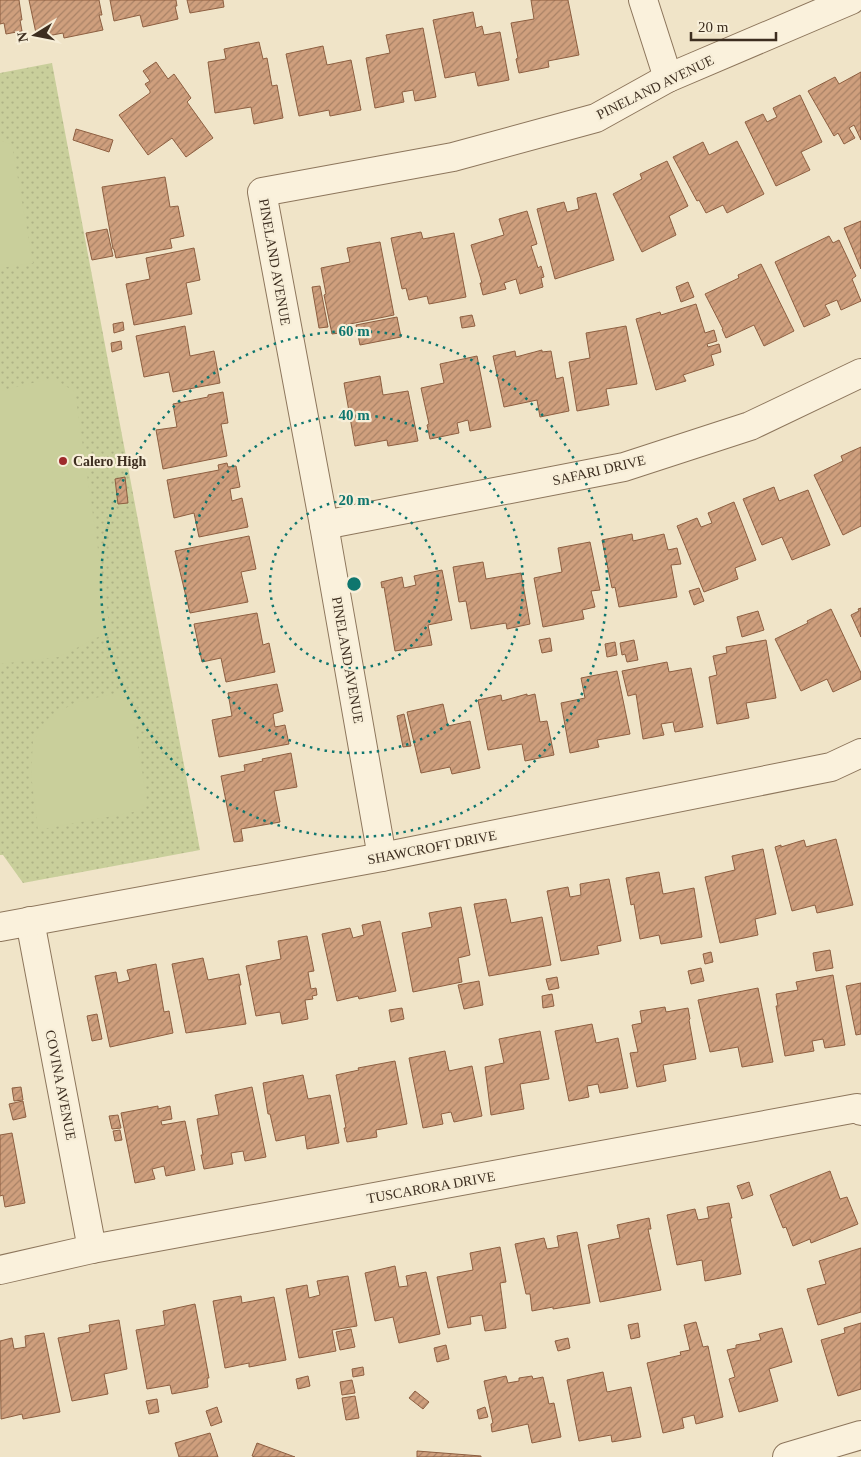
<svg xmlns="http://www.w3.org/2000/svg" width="861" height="1457" font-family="'Times New Roman',serif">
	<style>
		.grass { fill: url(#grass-dots) }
		.garden { fill: #c9cf9b }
		.building { fill: url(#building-hatch); stroke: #8d5f41 }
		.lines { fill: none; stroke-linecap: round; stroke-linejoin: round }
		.minor-casing { stroke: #8d765c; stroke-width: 30 }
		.minor { stroke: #faf1dc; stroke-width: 28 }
		.ring { fill: none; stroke: #0f766e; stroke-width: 2.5; stroke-dasharray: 2.5 5 }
		.poi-dot { fill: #9e2a2b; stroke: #f7eed8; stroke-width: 2 }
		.labels { text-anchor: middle; stroke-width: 4.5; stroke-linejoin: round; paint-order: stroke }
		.street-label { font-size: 14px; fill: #3d2e20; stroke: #f7eed8 }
		.poi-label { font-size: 14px; font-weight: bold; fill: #3d2e20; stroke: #f7eed8; text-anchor: start }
		.centre { fill: #0f766e; stroke: #f7eed8; stroke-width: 2.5 }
		.ring-label { font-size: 15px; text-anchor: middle; font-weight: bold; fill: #0f766e; stroke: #f7eed8; stroke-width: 4.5; stroke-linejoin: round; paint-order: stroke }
	</style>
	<defs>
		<pattern id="grass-dots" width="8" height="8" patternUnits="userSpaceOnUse" patternTransform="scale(1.25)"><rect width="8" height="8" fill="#c9cf9b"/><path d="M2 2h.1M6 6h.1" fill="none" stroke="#aeb285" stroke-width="1.8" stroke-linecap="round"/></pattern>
		<pattern id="building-hatch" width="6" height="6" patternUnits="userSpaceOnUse" patternTransform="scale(1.25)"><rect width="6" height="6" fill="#cf9f7d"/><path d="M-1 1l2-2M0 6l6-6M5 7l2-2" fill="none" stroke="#a98266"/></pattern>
	</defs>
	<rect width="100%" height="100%" fill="#f0e4c8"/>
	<polygon class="grass" points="52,63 200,850 23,883 3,855 0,855 0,73"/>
	<g class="garden">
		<polygon points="0,140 12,145 33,263 0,268"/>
		<polygon points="53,378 75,392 110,631 59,657 0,664 0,391"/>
		<polygon points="129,690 147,801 139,811 38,830 31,774 33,741 48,719 74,703"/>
	</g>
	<g class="building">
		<polygon points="0,0 19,0 22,20 20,20 22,31 6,34 4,23 0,24"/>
		<polygon points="29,0 99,0 102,15 99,15 103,30 64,38 63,33 37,38"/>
		<polygon points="110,0 176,0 177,6 175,6 178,19 143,27 140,15 114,21"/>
		<polygon points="187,0 223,0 224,7 190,13"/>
		<polygon points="531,0 568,0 579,55 548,61 549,67 519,73 516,59 518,58 511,23 534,19"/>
		<polygon points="473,12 476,28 482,26 484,35 500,32 509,80 478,86 475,72 445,78 433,20"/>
		<polygon points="423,28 436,97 415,101 413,90 402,92 404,102 375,108 366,58 390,53 386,35"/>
		<polygon points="259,42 263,59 267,58 272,86 277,85 283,118 254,124 251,107 215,113 208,62 226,59 224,49"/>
		<polygon points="323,46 327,65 351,60 361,110 330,116 329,110 299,116 286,54"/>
		<polygon points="156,62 168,79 174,74 191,98 187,102 213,138 186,157 172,138 148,155 119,115 150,93 150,91 145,84 150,81 143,71"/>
		<polygon points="861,72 861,140 854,125 849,128 855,138 844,144 838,133 834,136 808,91 835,77 839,84"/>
		<polygon points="800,95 822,142 801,152 810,170 776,186 745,122 763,114 767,122 777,117 773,108"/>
		<polygon points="76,129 113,140 109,152 73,140"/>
		<polygon points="737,141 764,194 727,213 723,205 706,213 699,200 697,201 673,157 703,142 709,155"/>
		<polygon points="667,161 688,206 669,216 676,235 642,252 613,194 642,179 640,174"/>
		<polygon points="165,177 170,207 178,206 184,236 170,239 172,248 116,258 114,249 113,249 102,187"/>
		<polygon points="596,193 614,260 555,279 537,209 564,202 567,212 579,209 577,198"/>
		<polygon points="527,211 537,244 531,246 538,268 541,266 544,277 541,278 543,287 520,294 516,279 504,283 506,289 483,295 480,283 482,283 471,245 504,235 499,219"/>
		<polygon points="861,221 861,269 844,228"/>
		<polygon points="107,229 113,256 92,260 86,233"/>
		<polygon points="421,232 423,239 454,233 466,297 429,304 427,296 409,300 406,288 402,289 391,238"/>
		<polygon points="829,236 833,243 839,240 856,276 852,279 861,301 841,310 837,300 825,305 830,315 804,327 775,262"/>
		<polygon points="380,242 394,315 345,325 347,332 332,334 324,295 326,294 321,268 350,262 347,248"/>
		<polygon points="194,248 200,280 186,283 192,314 134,325 126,284 150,279 146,258"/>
		<polygon points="761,264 794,331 764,346 754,325 726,338 722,329 723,329 705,294 739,278 738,275"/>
		<polygon points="688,282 694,297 681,302 676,287"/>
		<polygon points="320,286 328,327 319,328 312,287"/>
		<polygon points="696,304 705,333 714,330 717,341 707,344 708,347 719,344 721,352 711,355 714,365 683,375 686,381 656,390 636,319 660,312 661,315"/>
		<polygon points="472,315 475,326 462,328 460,317"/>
		<polygon points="397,317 401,337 360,345 356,325"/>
		<polygon points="123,322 124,330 114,333 113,324"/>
		<polygon points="185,326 190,356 214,351 220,383 173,392 169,372 144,377 136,336"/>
		<polygon points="626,326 637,384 606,389 609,405 577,411 569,362 590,358 586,333"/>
		<polygon points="121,341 122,349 112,352 111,343"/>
		<polygon points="542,350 542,352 551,351 556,379 563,377 569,411 540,417 537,400 504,407 493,356 515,351 516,357"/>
		<polygon points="477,356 491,427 470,431 468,420 457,423 459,433 430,439 427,425 429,424 421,388 444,383 440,364"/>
		<polygon points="380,376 383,395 408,391 418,441 388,446 387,440 355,446 344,383"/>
		<polygon points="223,392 228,423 221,424 227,456 163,469 156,430 177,427 173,404 208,397 208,395"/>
		<polygon points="861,447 861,526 843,535 814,475 843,461 841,456"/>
		<polygon points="227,463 228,467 236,466 240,487 230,489 232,501 242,498 248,527 199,537 194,513 174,518 167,480 219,470 218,465"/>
		<polygon points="125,477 128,503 118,504 115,479"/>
		<polygon points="774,487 779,501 808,490 830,545 792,560 782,537 762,545 743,499"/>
		<polygon points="734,502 756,560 735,568 738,579 704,592 677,526 697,518 701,527 712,523 708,513"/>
		<polygon points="632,534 633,541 664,534 668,550 677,548 681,564 671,565 677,597 619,607 615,587 612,588 602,540"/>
		<polygon points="249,536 256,569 241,572 248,602 190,613 175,551"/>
		<polygon points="590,542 600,590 591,591 595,607 582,610 584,619 543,627 534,578 562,572 558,548"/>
		<polygon points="483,562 486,579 521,573 530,624 507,629 506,623 471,629 466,601 459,602 453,567"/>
		<polygon points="442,570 452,620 428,625 432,645 395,651 384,587 382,588 381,582 402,577 404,588 416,585 414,576"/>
		<polygon points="699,588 704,601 694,605 689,591"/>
		<polygon points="861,608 861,637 851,615 859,611 858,609"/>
		<polygon points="831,609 861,673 861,679 833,692 827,679 801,691 775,639 808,623 807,621"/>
		<polygon points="758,611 764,630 742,637 737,617"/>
		<polygon points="257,613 263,645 269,643 275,672 226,682 221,658 202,662 194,624"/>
		<polygon points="550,638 552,651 542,653 539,640"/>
		<polygon points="634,640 638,660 627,662 625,654 622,655 620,643"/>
		<polygon points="766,640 776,698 746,703 749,718 717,724 709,677 717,675 713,656 727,653 726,647"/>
		<polygon points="615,642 617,655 607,657 605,644"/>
		<polygon points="667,662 669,672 691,668 703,727 675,732 673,722 661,724 664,735 643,739 636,694 628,696 622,671"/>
		<polygon points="617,671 630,734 597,740 599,747 570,753 561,703 585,698 581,678"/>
		<polygon points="277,684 283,711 273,714 275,727 285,725 289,744 219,757 212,720 232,716 228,693"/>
		<polygon points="527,694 527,696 535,694 540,722 547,721 554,755 525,761 522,744 488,750 478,700 501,695 502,701"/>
		<polygon points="443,704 448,726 470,721 480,768 452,774 450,767 421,773 407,712"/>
		<polygon points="404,714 411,746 403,747 397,716"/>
		<polygon points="291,753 297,787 274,791 280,822 241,829 243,841 234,842 221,776 245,771 244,765 263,761 262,759"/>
		<polygon points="836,839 853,905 817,913 815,905 792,911 775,847 781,845 781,847 804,840 806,847"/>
		<polygon points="763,849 776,914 755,919 758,935 720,943 705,877 735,870 732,856"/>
		<polygon points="659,872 663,894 694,888 702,937 661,944 659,935 640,939 634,904 631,905 626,878"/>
		<polygon points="609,879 621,941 597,946 599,954 561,961 547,891 568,887 570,897 581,895 580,884"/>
		<polygon points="506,899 511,923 542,917 551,965 489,976 474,904"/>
		<polygon points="461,907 470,955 458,958 462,982 413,992 402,933 432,927 429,913"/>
		<polygon points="380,921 396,991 359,999 358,996 337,1001 322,934 350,928 353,938 364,935 362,925"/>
		<polygon points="307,936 314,971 308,972 311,989 316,988 317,995 312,996 313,999 305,1000 308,1019 282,1024 280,1012 256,1016 246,966 281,959 278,941"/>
		<polygon points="830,950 833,968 816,971 813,953"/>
		<polygon points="711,952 713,962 705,964 703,954"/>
		<polygon points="203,958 208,980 239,974 241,985 239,985 246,1024 186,1033 172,964"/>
		<polygon points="156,964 164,1012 169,1011 173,1033 110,1047 95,976 116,972 118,983 130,980 127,970"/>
		<polygon points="701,968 704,981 691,984 688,971"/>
		<polygon points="833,975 845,1045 825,1048 823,1039 812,1041 814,1051 785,1056 776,1006 778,1006 776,994 798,990 796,982"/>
		<polygon points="557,977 559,988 549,990 546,979"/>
		<polygon points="479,981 483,1005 464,1009 458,985"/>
		<polygon points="861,983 861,1034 856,1035 846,986"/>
		<polygon points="758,988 773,1062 742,1067 738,1047 710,1052 698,1000"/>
		<polygon points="552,994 554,1006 543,1008 542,996"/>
		<polygon points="665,1007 666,1012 688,1008 690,1019 689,1020 696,1059 663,1065 666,1081 637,1087 630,1053 638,1052 632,1025 642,1023 640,1011"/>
		<polygon points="402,1008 404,1019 391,1022 389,1010"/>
		<polygon points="97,1014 102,1039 92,1041 87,1016"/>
		<polygon points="592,1024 596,1043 618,1038 628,1088 600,1093 598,1084 587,1086 589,1097 569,1101 555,1031"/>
		<polygon points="540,1031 549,1079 520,1084 524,1109 491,1115 485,1067 504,1063 499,1039"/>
		<polygon points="445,1051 449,1071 472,1066 482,1116 454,1122 451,1112 441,1114 443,1124 423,1128 409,1058"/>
		<polygon points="395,1061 407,1124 376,1130 377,1137 347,1142 344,1128 346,1128 336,1075 359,1070 358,1068"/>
		<polygon points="303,1075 308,1099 330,1095 339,1143 307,1149 305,1135 276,1141 270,1114 268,1114 263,1083"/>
		<polygon points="21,1087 23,1100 14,1101 12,1088"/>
		<polygon points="252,1087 266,1157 245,1161 243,1151 231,1153 233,1164 204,1169 201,1155 203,1155 197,1119 219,1115 215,1095"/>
		<polygon points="23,1101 26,1117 13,1120 9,1104"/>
		<polygon points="158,1106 158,1109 170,1106 172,1119 161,1121 162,1125 185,1121 195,1170 166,1176 164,1166 152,1169 155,1179 135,1183 121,1113"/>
		<polygon points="118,1115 121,1128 112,1129 109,1116"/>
		<polygon points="120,1130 122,1140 115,1141 113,1131"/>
		<polygon points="12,1133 25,1203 5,1207 3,1195 0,1196 0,1135"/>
		<polygon points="830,1171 840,1199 847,1197 858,1224 811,1243 810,1239 793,1246 786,1227 783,1228 770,1195"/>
		<polygon points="749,1182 753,1195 742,1199 737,1186"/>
		<polygon points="729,1203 732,1218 730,1218 741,1274 705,1281 702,1260 677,1265 667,1215 695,1209 698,1220 709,1218 707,1207"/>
		<polygon points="649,1218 651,1229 648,1229 661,1290 600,1302 588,1245 620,1238 617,1225"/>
		<polygon points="577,1232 590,1303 553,1309 553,1307 532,1311 530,1294 526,1294 515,1244 544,1238 547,1249 559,1247 557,1236"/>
		<polygon points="500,1247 506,1282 500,1283 506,1328 485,1331 482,1315 470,1317 471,1324 448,1328 437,1277 473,1270 470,1253"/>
		<polygon points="861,1248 861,1312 818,1325 807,1289 826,1284 819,1261"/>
		<polygon points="395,1266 399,1287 408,1286 406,1276 426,1272 440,1334 399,1343 393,1317 375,1321 365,1273"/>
		<polygon points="348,1276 357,1326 332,1330 336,1351 299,1358 286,1289 307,1285 309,1298 320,1295 317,1281"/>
		<polygon points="241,1296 242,1303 274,1297 286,1360 249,1367 249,1363 225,1368 213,1301"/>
		<polygon points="195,1304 209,1378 207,1378 208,1387 172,1394 170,1385 147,1389 136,1330 165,1325 163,1311"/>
		<polygon points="119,1320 127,1369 104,1374 108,1394 72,1401 58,1338 90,1332 89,1325"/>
		<polygon points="696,1322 703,1347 708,1346 723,1417 696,1424 694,1415 682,1418 684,1428 663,1433 647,1363 681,1355 680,1352 690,1350 684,1325"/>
		<polygon points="638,1323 640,1337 631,1339 628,1325"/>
		<polygon points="861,1323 861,1389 838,1396 821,1340 845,1333 844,1328"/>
		<polygon points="782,1328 792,1362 769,1369 778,1401 739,1412 729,1379 735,1377 727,1350 736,1348 736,1345 761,1340 759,1334"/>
		<polygon points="351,1329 355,1347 340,1350 336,1332"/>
		<polygon points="44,1333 60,1412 23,1419 22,1414 1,1419 0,1341 12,1338 14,1349 26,1347 25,1336"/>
		<polygon points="568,1338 570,1348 558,1351 555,1341"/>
		<polygon points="446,1345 449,1359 437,1362 434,1348"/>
		<polygon points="363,1367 364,1375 353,1377 352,1369"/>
		<polygon points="603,1372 607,1392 631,1387 641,1437 612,1442 611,1435 579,1441 567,1380"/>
		<polygon points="308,1376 310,1386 298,1389 296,1379"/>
		<polygon points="506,1376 508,1383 519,1381 519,1378 532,1376 533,1379 543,1377 549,1404 554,1403 561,1437 532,1443 528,1424 492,1432 491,1424 493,1423 484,1381"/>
		<polygon points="352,1380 355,1393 342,1395 340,1382"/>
		<polygon points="415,1391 429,1402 423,1409 409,1398"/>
		<polygon points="355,1396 359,1418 346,1420 342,1398"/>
		<polygon points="157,1399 159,1412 149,1414 146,1401"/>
		<polygon points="217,1407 222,1422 211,1426 206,1411"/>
		<polygon points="485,1407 488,1417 479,1419 477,1410"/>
		<polygon points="210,1433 218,1457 179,1457 175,1443"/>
		<polygon points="257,1443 295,1457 255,1457 252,1456"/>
		<polygon points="417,1451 481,1456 481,1457 417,1457"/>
	</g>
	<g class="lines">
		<g class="minor-casing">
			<g id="minor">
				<polyline points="643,0 668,78"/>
				<polyline points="324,525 624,467 750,426 861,373"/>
				<polyline points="382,857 324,525 262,192 453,157 596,118 668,78 851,0"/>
				<polyline points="30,921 92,1249"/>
				<polyline points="0,927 382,857 831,767 861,753"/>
				<polyline points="0,1270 92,1249 857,1108 861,1111"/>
				<polyline points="787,1457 861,1435"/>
			</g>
		</g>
		<use href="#minor" class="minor"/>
	</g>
	<g class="ring">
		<circle cx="354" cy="584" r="84"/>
		<circle cx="354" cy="584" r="169"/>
		<circle cx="354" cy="584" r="253"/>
	</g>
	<circle class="poi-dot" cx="63" cy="461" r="5"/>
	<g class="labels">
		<g class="street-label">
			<text transform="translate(655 87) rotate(-26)" y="5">PINELAND AVENUE</text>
			<text transform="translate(275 262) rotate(80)" y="5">PINELAND AVENUE</text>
			<text transform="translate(599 470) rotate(-13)" y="5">SAFARI DRIVE</text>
			<text transform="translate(348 660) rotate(80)" y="5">PINELAND AVENUE</text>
			<text transform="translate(432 847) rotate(-11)" y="5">SHAWCROFT DRIVE</text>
			<text transform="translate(61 1085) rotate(79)" y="5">COVINA AVENUE</text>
			<text transform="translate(431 1187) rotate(-10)" y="5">TUSCARORA DRIVE</text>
		</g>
		<g class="poi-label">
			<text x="73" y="466">Calero High</text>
		</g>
	</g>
	<circle cx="354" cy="584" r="8" class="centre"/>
	<g class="ring-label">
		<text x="354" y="336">60 m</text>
		<text x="354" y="420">40 m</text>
		<text x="354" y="505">20 m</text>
	</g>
	<g transform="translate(35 35) rotate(260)" stroke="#f7eed8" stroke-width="4" paint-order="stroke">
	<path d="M0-4L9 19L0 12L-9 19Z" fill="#3d2e20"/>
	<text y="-8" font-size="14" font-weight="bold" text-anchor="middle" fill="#3d2e20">N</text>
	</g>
	<path d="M691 32v8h85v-8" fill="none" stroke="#3d2e20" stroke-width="2.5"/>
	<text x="698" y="32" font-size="15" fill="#3d2e20" stroke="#f7eed8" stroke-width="4" paint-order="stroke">20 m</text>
</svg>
